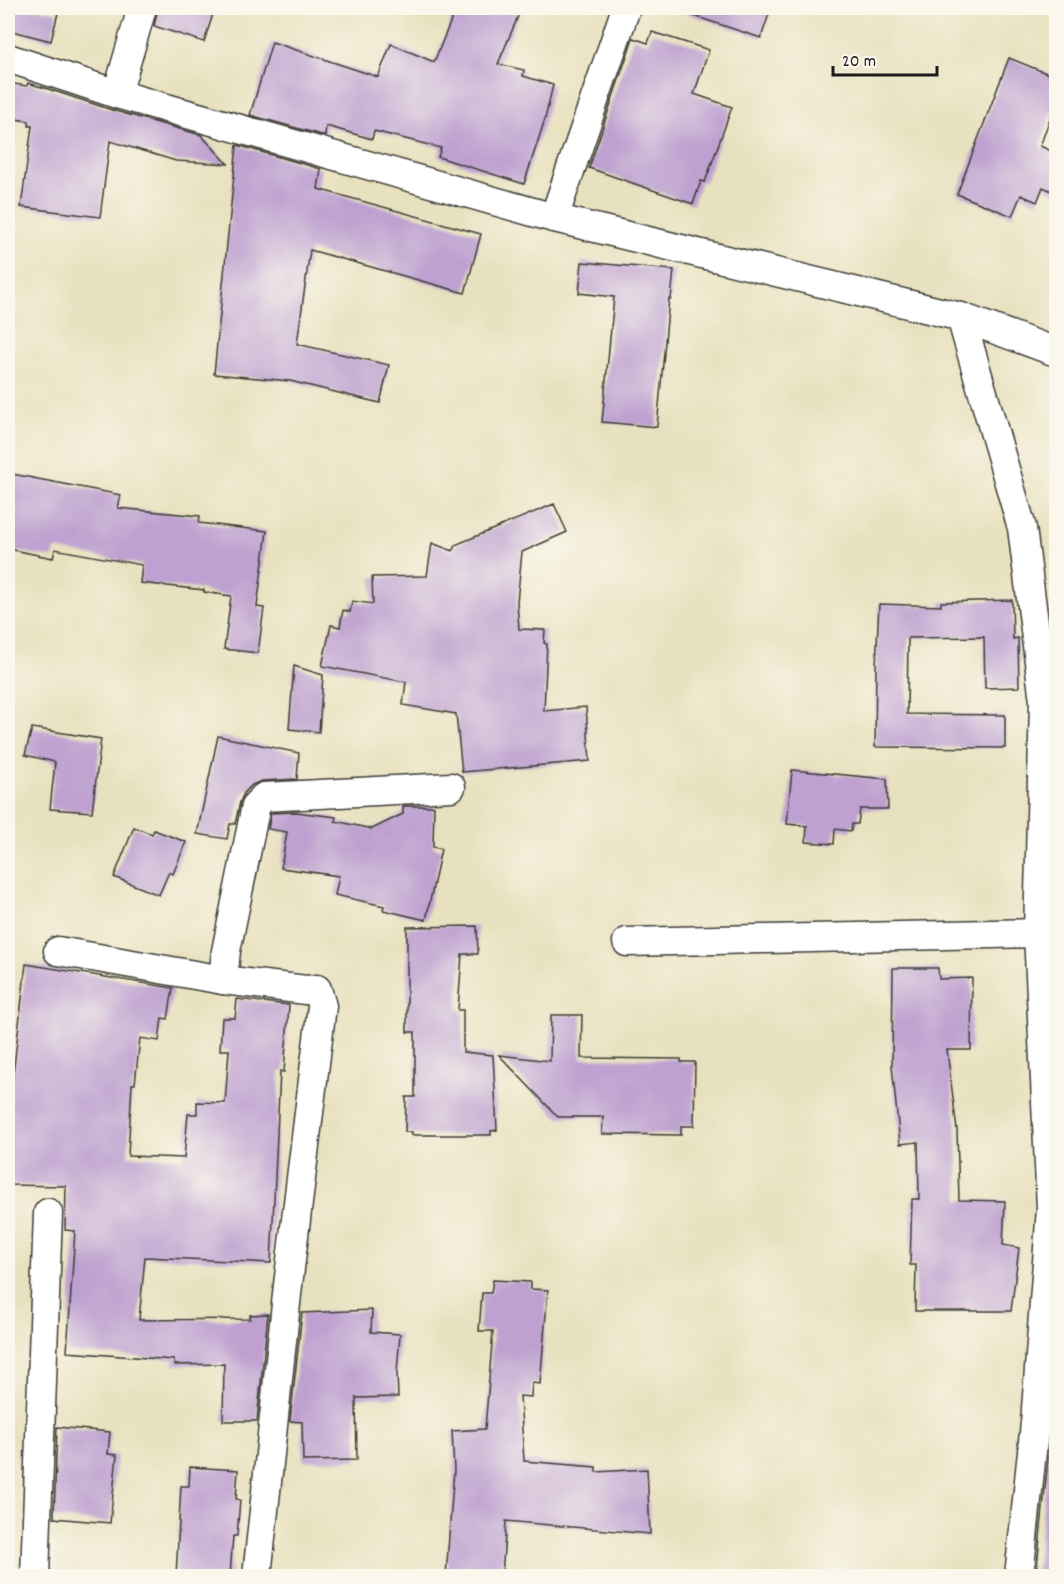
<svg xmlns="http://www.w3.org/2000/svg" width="1064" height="1584" font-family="Dekko,sans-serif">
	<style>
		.building { fill: #bea1d0 }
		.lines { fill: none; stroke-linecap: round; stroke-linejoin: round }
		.minor-casing { stroke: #3b3a34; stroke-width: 31 }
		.minor { stroke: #fff; stroke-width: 28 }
	</style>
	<rect width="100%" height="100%" fill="#fbf7ec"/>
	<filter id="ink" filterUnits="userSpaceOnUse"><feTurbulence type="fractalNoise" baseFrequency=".0167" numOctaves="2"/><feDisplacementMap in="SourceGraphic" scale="12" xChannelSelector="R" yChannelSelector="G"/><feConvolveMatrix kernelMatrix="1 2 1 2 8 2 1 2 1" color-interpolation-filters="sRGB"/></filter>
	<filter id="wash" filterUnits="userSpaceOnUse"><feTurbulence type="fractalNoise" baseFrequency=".008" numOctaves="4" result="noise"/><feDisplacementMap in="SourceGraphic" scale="24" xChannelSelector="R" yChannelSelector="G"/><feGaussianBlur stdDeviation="1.35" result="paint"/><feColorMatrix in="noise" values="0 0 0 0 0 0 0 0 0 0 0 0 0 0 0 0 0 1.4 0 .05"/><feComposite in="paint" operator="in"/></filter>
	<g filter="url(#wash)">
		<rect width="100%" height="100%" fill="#e8e1bf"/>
		<g id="blocks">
			<g class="building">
				<polygon points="8,8 36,8 58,13 51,41 8,30"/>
				<polygon points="158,8 215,8 204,42 154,26"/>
				<polygon points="456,8 499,8 519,14 498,64 524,70 523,76 553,85 545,119 524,184 438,157 441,148 374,131 372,139 326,126 325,136 250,115 272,42 378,77 391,44 434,62"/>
				<polygon points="686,8 771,8 761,38 685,13"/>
				<polygon points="652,32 709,50 694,94 732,107 705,182 701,181 693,204 589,168 633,38 648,43"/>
				<polygon points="1009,58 1056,77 1056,102 1040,146 1056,153 1056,193 1043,187 1037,202 1021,195 1012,216 957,194"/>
				<polygon points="8,83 27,86 28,83 45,88 112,110 201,135 228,164 176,161 110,141 100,217 21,207 32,126 29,126 29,121 8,118"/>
				<polygon points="237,145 321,169 318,189 481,234 465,293 310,250 297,344 389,365 380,403 290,381 214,374"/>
				<polygon points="582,262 674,270 671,299 669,299 657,427 602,422 614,297 579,293"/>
				<polygon points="12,474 121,495 118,508 200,516 199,523 267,531 257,607 264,608 258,653 224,649 231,596 204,592 204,590 140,583 142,565 55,549 53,558 8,549 8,495"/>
				<polygon points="554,504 567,532 522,552 517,602 519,629 545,630 544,643 547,644 544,711 586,707 590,761 462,772 456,714 403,705 406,682 322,666 331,625 340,627 343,610 350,612 352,601 373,604 372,577 427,576 432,543 453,551 455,545"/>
				<polygon points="1012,600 1013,639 1018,638 1019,687 985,688 984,637 908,638 907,714 1005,715 1005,748 875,747 876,665 879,604 941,606 941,602"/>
				<polygon points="294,666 323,675 319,732 289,729"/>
				<polygon points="32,728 101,739 92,812 50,809 55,762 25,755"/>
				<polygon points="218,736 299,753 297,779 262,781 252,785 244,793 240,802 235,824 230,824 227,839 197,834"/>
				<polygon points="792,770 887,779 888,809 860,809 858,824 852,824 851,831 835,829 834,844 806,842 807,826 787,824"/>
				<polygon points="403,806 434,806 433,847 441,849 426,920 383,910 384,906 335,895 339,876 281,868 287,832 268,829 271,813 296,812 336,817 335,821 372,829 403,814"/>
				<polygon points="134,827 152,834 154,830 186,842 173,874 169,872 159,895 114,877"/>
				<polygon points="477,926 478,954 462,954 458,1010 463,1010 463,1052 493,1055 497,1130 491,1131 491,1135 412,1135 412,1132 405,1132 406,1097 415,1097 415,1032 407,1032 407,927"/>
				<polygon points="26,964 173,988 168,1019 162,1018 159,1041 140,1038 135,1084 132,1084 128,1156 184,1158 188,1114 197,1114 197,1102 225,1103 229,1050 220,1050 222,1018 235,1018 237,999 289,1005 284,1072 280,1071 271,1263 145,1257 139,1320 250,1319 250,1315 268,1314 257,1421 223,1421 224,1364 174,1365 174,1360 67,1352 75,1231 65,1230 66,1186 8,1185 8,1121 10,1121 9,1109"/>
				<polygon points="893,968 938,968 939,979 972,978 971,1050 947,1050 957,1130 959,1200 1005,1201 1003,1245 1019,1248 1011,1311 915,1311 916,1265 910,1265 912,1199 919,1199 918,1142 900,1144 892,1066"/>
				<polygon points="551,1015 582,1015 581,1058 681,1059 681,1062 695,1062 694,1126 681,1126 681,1135 602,1134 603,1117 558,1117 499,1055 550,1061"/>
				<polygon points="493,1280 531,1282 531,1289 548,1290 540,1384 532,1383 531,1397 520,1396 524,1461 596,1467 596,1472 647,1469 650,1534 506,1521 502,1576 446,1576 454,1470 452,1431 485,1429 493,1331 479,1331 482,1293 491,1293"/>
				<polygon points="372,1310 371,1332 400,1334 397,1373 398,1397 356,1398 357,1460 303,1461 302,1422 290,1421 302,1313"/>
				<polygon points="57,1427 110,1432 108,1454 117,1455 110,1523 54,1518"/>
				<polygon points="1050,1440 1056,1440 1056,1576 1036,1576"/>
				<polygon points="190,1467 238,1470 236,1499 240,1500 237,1536 233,1536 230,1576 176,1576 181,1486 189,1486"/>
			</g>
		</g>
	</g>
	<g filter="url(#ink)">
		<use href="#blocks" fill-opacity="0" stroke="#3b3a34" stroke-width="1.5"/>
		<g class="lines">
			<g class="minor-casing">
				<g id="minor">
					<polyline points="8,58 117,94 554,218 961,317 1056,352"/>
					<polyline points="117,94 142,8"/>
					<polyline points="554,218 626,8"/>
					<polyline points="961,317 1022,528 1044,701 1038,933 1051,1208 1035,1423 1019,1576"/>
					<polyline points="627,942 1038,933"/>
					<polyline points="58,951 223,980"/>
					<polyline points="35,1576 48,1213"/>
					<polyline points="257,1576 288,1285 322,1006 317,989 306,990 223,980 226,951 256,805 264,797 451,787"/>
				</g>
			</g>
			<use href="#minor" class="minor"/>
		</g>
	</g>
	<rect width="1064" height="1584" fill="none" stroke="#fbf7ec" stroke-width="30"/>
	<path d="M833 66v9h104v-9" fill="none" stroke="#1c1c1c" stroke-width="3"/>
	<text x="842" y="66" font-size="18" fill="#1c1c1c" stroke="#fbf7ec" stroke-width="4.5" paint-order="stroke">20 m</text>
</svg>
